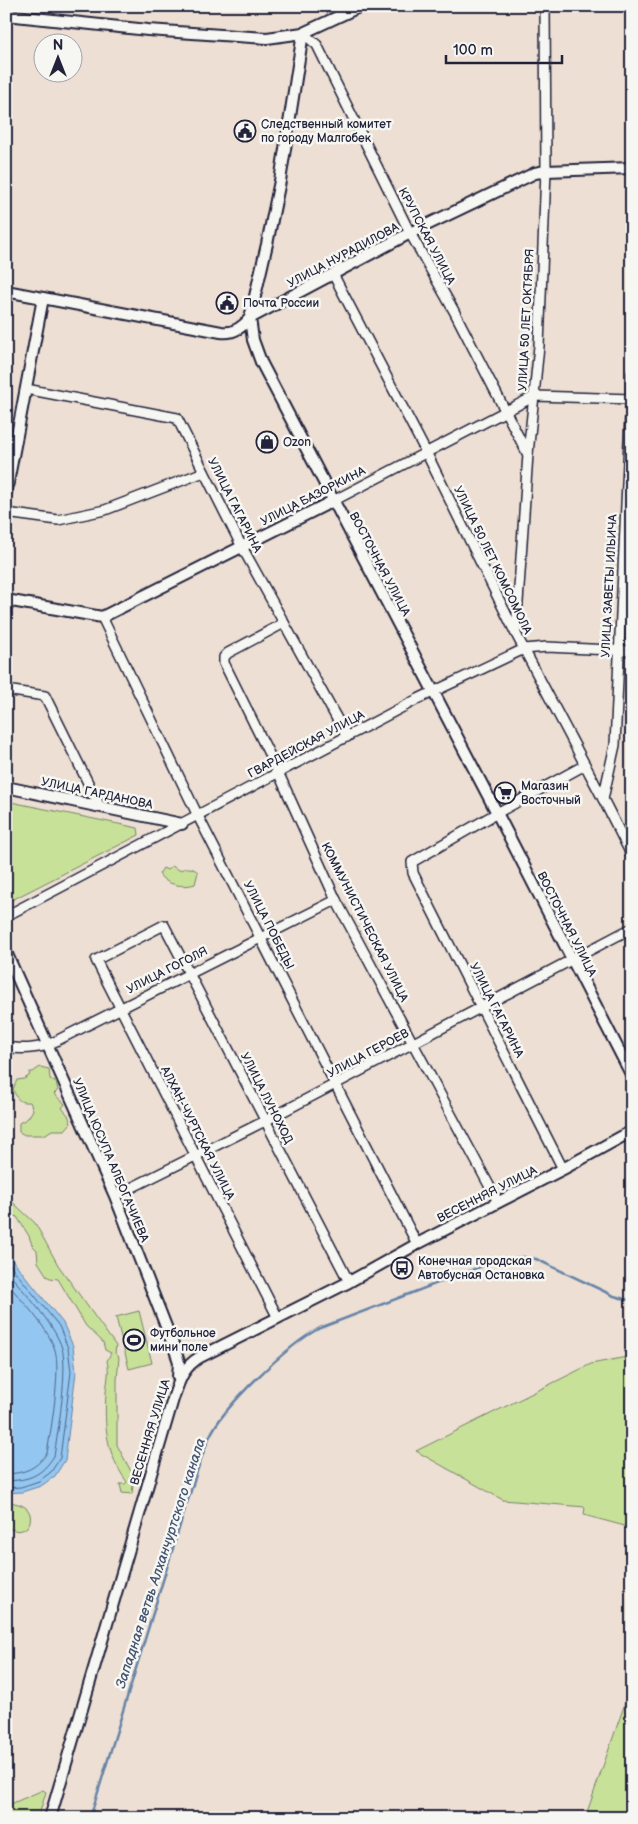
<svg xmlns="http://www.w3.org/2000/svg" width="638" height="1824" font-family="'Balsamiq Sans',sans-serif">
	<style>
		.green { fill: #c8e198; stroke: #75826a }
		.water { fill: #93c6f0; stroke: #6684a8 }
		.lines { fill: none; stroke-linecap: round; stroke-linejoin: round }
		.shore { stroke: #4f6483; stroke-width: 1 }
		.stream { stroke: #6684a8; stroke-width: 2.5 }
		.minor-casing { stroke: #22223b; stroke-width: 12 }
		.tertiary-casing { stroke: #22223b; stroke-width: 14 }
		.minor { stroke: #f6f6f2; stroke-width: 9 }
		.tertiary { stroke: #f6f6f2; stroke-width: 10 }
		.labels { text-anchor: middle; stroke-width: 5; stroke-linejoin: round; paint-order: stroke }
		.poi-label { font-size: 12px; fill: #22223b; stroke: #f6f6f2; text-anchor: start }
		.street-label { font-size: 12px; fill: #22223b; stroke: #f6f6f2 }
		.water-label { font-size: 14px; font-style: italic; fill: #445371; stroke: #f6f6f2 }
	</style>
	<rect width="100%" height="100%" fill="#eddfd3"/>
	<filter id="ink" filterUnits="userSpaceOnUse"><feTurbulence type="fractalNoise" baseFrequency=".02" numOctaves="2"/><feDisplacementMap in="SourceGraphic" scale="10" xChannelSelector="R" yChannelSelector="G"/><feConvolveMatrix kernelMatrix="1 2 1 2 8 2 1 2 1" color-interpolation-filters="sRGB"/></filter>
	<g filter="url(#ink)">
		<g class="green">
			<polygon points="6,801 138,828 139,835 6,903"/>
			<path d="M172 866 179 870C188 868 190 866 198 872L195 884C184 888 165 885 159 874L163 868 167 870Z"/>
			<path d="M40 1067 49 1069 50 1079 56 1082 58 1090 54 1094 65 1104 62 1108 68 1115 71 1123 65 1130H52L44 1135H25L19 1132V1123L28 1118 33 1110 30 1102C18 1103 17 1099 13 1089L17 1080 24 1079 29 1076 30 1072H33Z"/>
			<path d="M6 1196 35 1223 58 1265 116 1346 115 1353 119 1357 117 1380V1445L134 1477 132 1494 122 1493 120 1484H125L127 1482C106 1453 104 1427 106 1392 107 1381 110 1371 107 1361L111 1353 105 1350 103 1342 86 1326 58 1279 50 1278 47 1276 38 1262 37 1250 32 1245 29 1236 17 1217 11 1215 9 1209H6Z"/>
			<polygon points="139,1311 152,1363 129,1369 116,1317"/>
			<polygon points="632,1356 632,1528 584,1515 585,1507 503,1500 416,1451 591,1364"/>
			<path d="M6 1501C13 1503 24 1504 28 1510 33 1517 30 1528 22 1530 17 1532 11 1529 6 1527Z"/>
			<polygon points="632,1683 632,1818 585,1818"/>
			<polygon points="43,1790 46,1792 38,1818 6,1818 6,1806"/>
		</g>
		<polygon class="water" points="6,1252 63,1323 73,1346 76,1372 65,1460 55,1476 41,1486 22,1492 6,1493"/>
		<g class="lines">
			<g class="shore">
				<polyline points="6,1260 59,1326 68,1348 71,1372 60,1458 51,1472 39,1481 21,1487 6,1488"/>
				<path d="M6 1270C23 1291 54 1323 62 1348 68 1370 58 1432 54 1456 41 1476 30 1480 6 1481"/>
				<path d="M6 1282C22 1301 48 1327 55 1350 61 1371 51 1430 47 1453 36 1469 25 1473 6 1474"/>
			</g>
			<g class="stream">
				<path d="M187 1503C194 1482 200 1459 209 1438 223 1406 289 1344 320 1328L498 1260 523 1257 536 1259 614 1296 632 1301"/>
				<polyline points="90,1818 185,1509"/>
			</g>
			<g class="minor-casing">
				<g id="minor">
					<polyline points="337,6 341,15"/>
					<polyline points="303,33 317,45 410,233 454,311 527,453"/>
					<polyline points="333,274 426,452 516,634 603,799 632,856"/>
					<polyline points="26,389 177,418 242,547 347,737"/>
					<polyline points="333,501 535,396 632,399"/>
					<polyline points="6,513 58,520 105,510 204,472"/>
					<polyline points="102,617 198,816 417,1244"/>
					<polyline points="284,623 228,653 224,657 224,663 278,772 336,900 498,1202"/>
					<polyline points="516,632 528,454 539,346 546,171 545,6"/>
					<polyline points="6,690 45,696 100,807"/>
					<polyline points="603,799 615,745 632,374"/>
					<polyline points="6,916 418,699 524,649 547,647 632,651"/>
					<path d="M6 1047C21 1050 33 1049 48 1045L336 900"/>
					<polyline points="563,1169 413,873 412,862 497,813 585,765"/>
					<polyline points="115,1196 265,1121 632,928"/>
					<polyline points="278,1318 96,960 164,925 349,1282"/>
				</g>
			</g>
			<g class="tertiary-casing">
				<g id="tertiary">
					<polyline points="6,15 148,30 267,38 303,33 361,6"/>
					<polyline points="303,33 280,181 267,244 250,318 253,340 261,362 497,813 632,1076"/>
					<path d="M6 291 221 332C233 334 242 328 250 318L410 233 535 173 546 171 632 168"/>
					<polyline points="6,493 43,298"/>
					<polyline points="6,600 102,617 333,501"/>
					<polyline points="6,787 182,824"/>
					<polyline points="6,952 115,1196 174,1347 179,1362 178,1377"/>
					<path d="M50 1818 173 1399C179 1381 183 1367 200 1357L349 1282 417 1244 563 1169 632 1131"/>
				</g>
			</g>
			<use href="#minor" class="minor"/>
			<use href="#tertiary" class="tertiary"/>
		</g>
	</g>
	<defs>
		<g id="civic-ring" transform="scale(1.125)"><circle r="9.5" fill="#f6f6f2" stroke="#22223b" stroke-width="1.5"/><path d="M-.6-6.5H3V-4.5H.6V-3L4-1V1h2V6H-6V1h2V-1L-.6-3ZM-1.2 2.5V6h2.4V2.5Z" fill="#22223b"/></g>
		<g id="shop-ring" transform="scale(1.125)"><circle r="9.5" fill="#f6f6f2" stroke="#22223b" stroke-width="1.5"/><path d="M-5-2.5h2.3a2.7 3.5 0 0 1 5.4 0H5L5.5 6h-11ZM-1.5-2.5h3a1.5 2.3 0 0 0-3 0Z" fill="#22223b"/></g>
		<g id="supermarket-ring" transform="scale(1.125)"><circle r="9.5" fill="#f6f6f2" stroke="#22223b" stroke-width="1.5"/><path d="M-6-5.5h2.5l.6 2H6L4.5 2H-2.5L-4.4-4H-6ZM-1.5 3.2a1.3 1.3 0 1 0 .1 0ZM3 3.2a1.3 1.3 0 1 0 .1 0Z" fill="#22223b"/></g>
		<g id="bus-ring" transform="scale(1.125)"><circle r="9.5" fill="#f6f6f2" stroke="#22223b" stroke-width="1.5"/><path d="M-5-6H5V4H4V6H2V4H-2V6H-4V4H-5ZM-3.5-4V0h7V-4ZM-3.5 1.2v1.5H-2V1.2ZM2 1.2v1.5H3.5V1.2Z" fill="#22223b"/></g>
		<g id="stadium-ring" transform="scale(1.125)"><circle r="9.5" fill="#f6f6f2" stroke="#22223b" stroke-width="1.5"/><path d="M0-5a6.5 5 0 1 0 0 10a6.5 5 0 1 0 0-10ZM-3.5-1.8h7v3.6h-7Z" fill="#22223b"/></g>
	</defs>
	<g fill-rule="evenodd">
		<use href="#civic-ring" x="245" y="131"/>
		<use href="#civic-ring" x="227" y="303"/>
		<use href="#shop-ring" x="267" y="442"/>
		<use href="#supermarket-ring" x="505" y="793"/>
		<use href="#bus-ring" x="402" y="1268"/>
		<use href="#stadium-ring" x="134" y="1340"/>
	</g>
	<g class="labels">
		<g class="poi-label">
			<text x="261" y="128">Следственный комитет<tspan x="261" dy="14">по городу Малгобек</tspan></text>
			<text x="243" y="307">Почта России</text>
			<text x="283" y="446">Ozon</text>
			<text x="521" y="790">Магазин<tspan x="521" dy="14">Восточный</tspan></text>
			<text x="418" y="1265">Конечная городская<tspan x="418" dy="14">Автобусная Остановка</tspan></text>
			<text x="150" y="1337">Футбольное<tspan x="150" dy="14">мини поле</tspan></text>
		</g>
		<g class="street-label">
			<text transform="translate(427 236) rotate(62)" y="4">КРУПСКАЯ УЛИЦА</text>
			<text transform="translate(343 255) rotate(-28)" y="4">УЛИЦА НУРАДИЛОВА</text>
			<text transform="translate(526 320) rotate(-87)" y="4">УЛИЦА 50 ЛЕТ ОКТЯБРЯ</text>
			<text transform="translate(313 496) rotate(-27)" y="4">УЛИЦА БАЗОРКИНА</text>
			<text transform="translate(235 505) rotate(63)" y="4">УЛИЦА ГАГАРИНА</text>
			<text transform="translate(493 560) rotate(64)" y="4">УЛИЦА 50 ЛЕТ КОМСОМОЛА</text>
			<text transform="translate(380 564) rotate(62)" y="4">ВОСТОЧНАЯ УЛИЦА</text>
			<text transform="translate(609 586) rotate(-87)" y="4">УЛИЦА ЗАВЕТЫ ИЛЬИЧА</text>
			<text transform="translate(306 744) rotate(-28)" y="4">ГВАРДЕЙСКАЯ УЛИЦА</text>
			<text transform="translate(97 793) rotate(12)" y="4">УЛИЦА ГАРДАНОВА</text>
			<text transform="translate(365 922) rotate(63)" y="4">КОММУНИСТИЧЕСКАЯ УЛИЦА</text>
			<text transform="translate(567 924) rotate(63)" y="4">ВОСТОЧНАЯ УЛИЦА</text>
			<text transform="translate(269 925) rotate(63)" y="4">УЛИЦА ПОБЕДЫ</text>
			<text transform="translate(167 970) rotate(-27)" y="4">УЛИЦА ГОГОЛЯ</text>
			<text transform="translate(497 1010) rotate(63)" y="4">УЛИЦА ГАГАРИНА</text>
			<text transform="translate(368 1053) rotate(-28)" y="4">УЛИЦА ГЕРОЕВ</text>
			<text transform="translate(267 1098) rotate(63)" y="4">УЛИЦА ЛУНОХОД</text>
			<text transform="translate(198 1133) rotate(63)" y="4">АЛХАН-ЧУРТСКАЯ УЛИЦА</text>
			<text transform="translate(111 1160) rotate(67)" y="4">УЛИЦА ЮСУПА АЛБОГАЧИЕВА</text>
			<text transform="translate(487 1194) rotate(-27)" y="4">ВЕСЕННЯЯ УЛИЦА</text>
			<text transform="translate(150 1432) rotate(-73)" y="4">ВЕСЕННЯЯ УЛИЦА</text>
		</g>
		<g class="water-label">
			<text transform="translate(160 1563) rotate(-72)" y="5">Западная ветвь Алханчуртского канала</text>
		</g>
	</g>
	<rect width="638" height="1824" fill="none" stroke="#f6f6f2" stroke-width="25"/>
	<rect x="12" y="12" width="613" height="1799" fill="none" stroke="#22223b" stroke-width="2" filter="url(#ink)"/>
	<g transform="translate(58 58)"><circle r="24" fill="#f6f6f2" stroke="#a1a1a9"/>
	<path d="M0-4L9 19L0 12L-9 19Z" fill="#22223b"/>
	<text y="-8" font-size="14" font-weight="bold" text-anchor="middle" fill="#22223b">N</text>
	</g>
	<path d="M446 55v8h116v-8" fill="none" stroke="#22223b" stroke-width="2.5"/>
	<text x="453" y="55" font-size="15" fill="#22223b" stroke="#f6f6f2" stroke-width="4" paint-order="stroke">100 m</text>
</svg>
